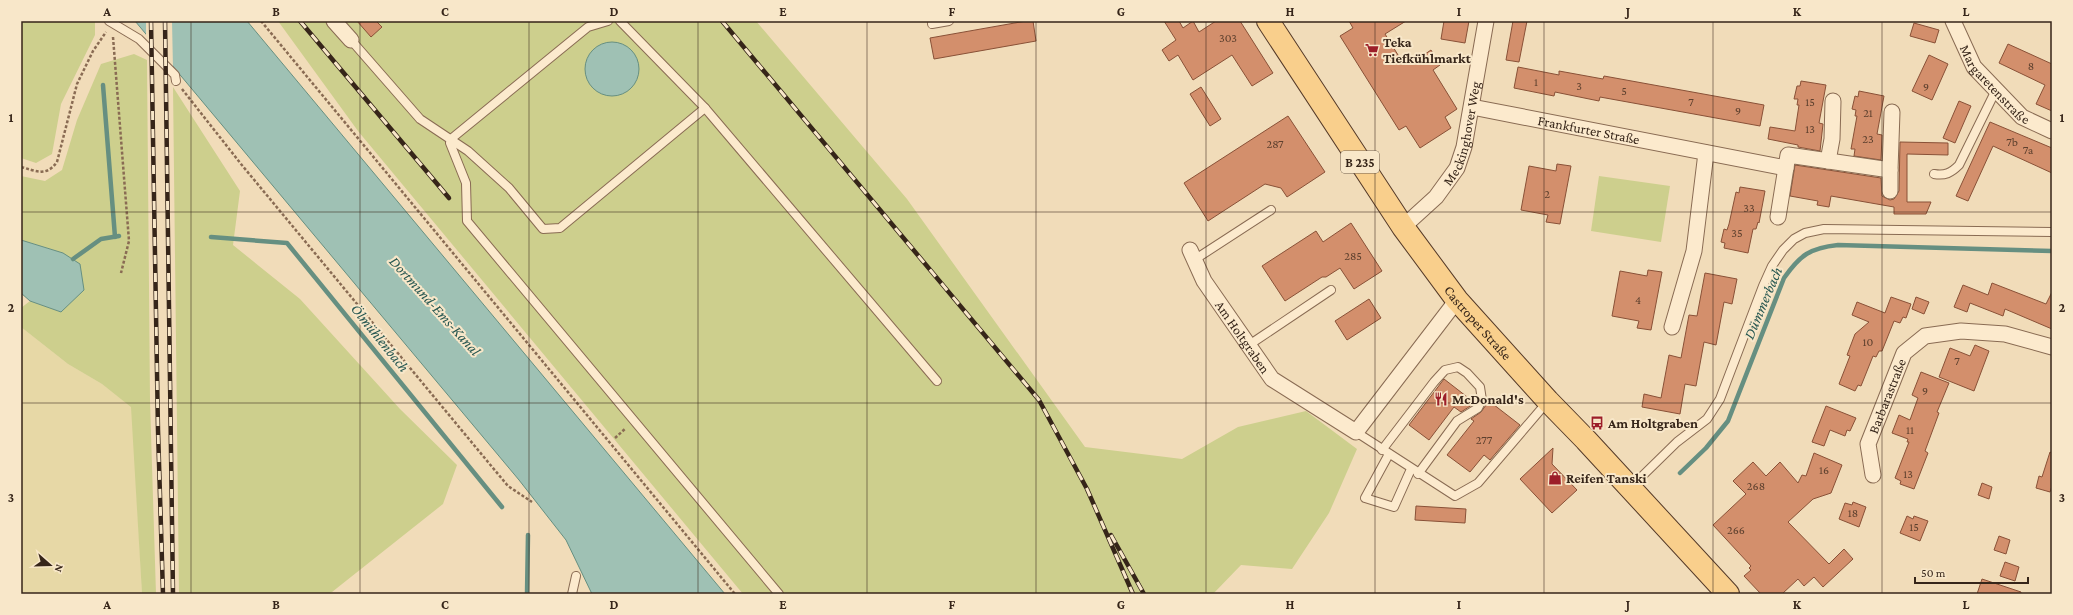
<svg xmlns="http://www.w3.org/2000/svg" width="2073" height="615" font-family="'Crimson Pro',serif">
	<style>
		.farmland { fill: #e7d8a6 }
		.green { fill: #cdcf8d }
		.water { fill: #9fc1b4; stroke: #668f81 }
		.pier { fill: #f1dcb9 }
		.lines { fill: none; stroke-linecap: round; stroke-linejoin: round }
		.stream { stroke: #668f81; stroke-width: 4.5 }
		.building { fill: #d38f6c; stroke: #895137 }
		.service-casing { stroke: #896b53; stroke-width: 10 }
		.minor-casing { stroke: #896b53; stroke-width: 17 }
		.primary-casing { stroke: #553a28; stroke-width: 24 }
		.path { stroke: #896b53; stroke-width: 2.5; stroke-dasharray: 3 2; stroke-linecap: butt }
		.service { stroke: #fceacd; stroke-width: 8 }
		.minor { stroke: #fceacd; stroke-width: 15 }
		.primary { stroke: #f9cf8c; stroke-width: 22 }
		.rail-casing { stroke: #362519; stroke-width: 4.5 }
		.rail { stroke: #f8e7c9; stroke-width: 3; stroke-dasharray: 9; stroke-linecap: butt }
		.grid { fill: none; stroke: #362519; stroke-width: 1; stroke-opacity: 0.55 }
		.labels { text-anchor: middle; stroke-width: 4; stroke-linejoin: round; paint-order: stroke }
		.number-label { font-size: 12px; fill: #5d402e }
		.shield { fill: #f8e7c9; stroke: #705f4e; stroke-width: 1 }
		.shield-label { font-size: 13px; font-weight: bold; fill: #362519 }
		.poi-label { font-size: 14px; font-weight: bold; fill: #362519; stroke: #f8e7c9; text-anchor: start }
		.street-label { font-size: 14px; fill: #362519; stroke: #f8e7c9 }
		.water-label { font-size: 15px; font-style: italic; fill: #275751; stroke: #f8e7c9 }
		.neatline { fill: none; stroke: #362519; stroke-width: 1.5 }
		.grid-label { font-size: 13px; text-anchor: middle; font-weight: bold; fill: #362519 }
	</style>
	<rect width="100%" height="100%" fill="#f1dcb9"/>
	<polygon class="farmland" points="21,327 68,364 102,384 132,407 142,594 21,594"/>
	<g class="green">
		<polygon points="21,21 95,21 95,35 61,104 52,154 36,163 21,158"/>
		<polygon points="278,21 756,21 907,199 1085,447 1182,459 1238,427 1306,411 1357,449 1329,513 1292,569 1241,565 1213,594 743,594 358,131"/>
		<polygon points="134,54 147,60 150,401 156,594 142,594 131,407 102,384 68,364 21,327 21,308 30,301 61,312 63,253 21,240 21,176 45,181 62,170 77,120 101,64"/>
		<polygon points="173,87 240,191 233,245 300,299 400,409 457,465 443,504 332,592 327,594 179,594"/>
		<polygon points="1599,176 1670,186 1661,242 1591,231"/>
	</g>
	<g class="water">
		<polygon points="135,21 247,21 725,594 592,594 566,540 519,480"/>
		<circle cx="612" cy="69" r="27"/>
		<polygon points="21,240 63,253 80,264 84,290 61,312 30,301 21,293"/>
	</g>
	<polygon class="pier" points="146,21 172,21 173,69 146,37"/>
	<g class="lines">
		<g class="stream">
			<polyline points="103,85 115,237"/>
			<polyline points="211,237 287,243 502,507"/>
			<polyline points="73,259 101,239 119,236"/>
			<path d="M1680 473 1706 448 1728 421 1784 278C1800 255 1810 248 1838 245L2052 251"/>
			<polyline points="527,594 528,535"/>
		</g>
	</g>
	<g class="building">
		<polygon points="357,21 376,21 382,27 371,37"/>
		<polygon points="1026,21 1033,21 1036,41 934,59 930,38"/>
		<polygon points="1164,21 1179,21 1183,28 1193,21 1199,32 1216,21 1240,21 1273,73 1252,86 1232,55 1193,80 1178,55 1169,61 1162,50 1176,40"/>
		<polygon points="1349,21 1406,21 1385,34 1403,63 1410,59 1412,63 1431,50 1440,65 1433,70 1457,109 1445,117 1451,128 1420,148 1406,126 1399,130 1340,36 1353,28"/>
		<polygon points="1444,21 1469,21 1465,43 1441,39"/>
		<polygon points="1513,21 1527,21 1519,62 1506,60"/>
		<polygon points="1914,23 1939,30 1935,43 1910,36"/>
		<polygon points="2008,44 2052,64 2052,111 2036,104 2045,85 1999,63"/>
		<polygon points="1929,55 1948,64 1932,100 1912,91"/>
		<polygon points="1518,67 1559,75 1559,71 1603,79 1604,76 1764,105 1760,126 1600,97 1599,101 1555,92 1554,96 1514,88"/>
		<polygon points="1801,81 1826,85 1819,123 1823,124 1820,151 1798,147 1798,145 1768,139 1770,127 1795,131 1799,105 1797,105 1798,99 1794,99 1797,86 1800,86"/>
		<polygon points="1201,87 1221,119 1210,126 1190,94"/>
		<polygon points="1859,91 1884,96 1877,134 1882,135 1881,160 1854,156 1855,149 1851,149 1857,116 1855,116 1856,110 1852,109 1855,96 1858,97"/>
		<polygon points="1959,101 1971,106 1955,143 1943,138"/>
		<polygon points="1288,116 1325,172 1287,197 1281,188 1265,184 1208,221 1184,183"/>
		<polygon points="1990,122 2052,148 2052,173 1993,146 1968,201 1956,196"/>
		<polygon points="1900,142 1948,143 1948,155 1907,154 1907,202 1931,202 1926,214 1894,214 1894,207 1831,196 1829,207 1817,205 1818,201 1790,196 1795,165 1881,178 1882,196 1890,200 1894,199 1899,191"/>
		<polygon points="1557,164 1571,166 1560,224 1546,222 1548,215 1521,210 1529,166 1556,171"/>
		<polygon points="1740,187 1765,191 1759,223 1758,222 1756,229 1753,229 1748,253 1724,248 1725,243 1721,242 1724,229 1727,230 1729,224 1736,192 1739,193"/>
		<polygon points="1351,223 1382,271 1354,289 1340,268 1326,277 1322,277 1285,301 1262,266 1316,231 1323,242"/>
		<polygon points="1648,270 1662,272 1651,330 1637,328 1639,321 1612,316 1620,271 1647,276"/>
		<polygon points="1705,273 1737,279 1732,304 1724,302 1716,345 1704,342 1696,386 1685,384 1680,414 1642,407 1644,394 1661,398 1669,355 1681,358 1689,315 1697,316"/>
		<polygon points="1992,283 2046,304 2052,292 2052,329 2005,309 2003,316 1970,303 1967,312 1954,307 1963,285 1988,295"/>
		<polygon points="1891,297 1911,304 1906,318 1903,317 1900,323 1894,321 1882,351 1879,351 1876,357 1873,356 1861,386 1858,385 1855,391 1839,384 1850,356 1847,355 1855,334 1869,322 1852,315 1857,302 1885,313"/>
		<polygon points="1916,297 1929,302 1924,314 1912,309"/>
		<polygon points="1369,299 1381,318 1347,340 1335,321"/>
		<polygon points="1975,345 1989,351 1974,391 1939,377 1950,348 1970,356"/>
		<polygon points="1921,372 1949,383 1937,412 1939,413 1925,451 1928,453 1914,489 1900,484 1901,481 1895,478 1909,442 1907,442 1908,439 1892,433 1899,415 1910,420 1918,398 1912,395"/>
		<polygon points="1444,379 1475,403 1461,412 1454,407 1429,440 1409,425"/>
		<polygon points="1489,401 1520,425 1490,460 1484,455 1470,472 1447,455 1474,421 1471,419 1481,412"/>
		<polygon points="1826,406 1856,418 1850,431 1847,430 1845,436 1830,430 1824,446 1812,442"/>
		<polygon points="1553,448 1552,464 1577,490 1552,513 1520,479"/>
		<polygon points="2050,452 2052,453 2052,486 2050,492 2036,488 2039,476 2042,477"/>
		<polygon points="1814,453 1842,465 1831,493 1813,499 1788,522 1829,564 1844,549 1853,559 1823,587 1814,577 1804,586 1798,579 1782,594 1761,594 1744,576 1751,570 1749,568 1751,566 1713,525 1746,494 1733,481 1753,462 1766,476 1780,462 1798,483 1802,475 1806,476"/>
		<polygon points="1982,483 1992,487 1989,499 1978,495"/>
		<polygon points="1853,502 1866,507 1859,527 1839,519 1845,503 1852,505"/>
		<polygon points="1416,506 1466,509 1465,523 1415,520"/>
		<polygon points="1907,516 1913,519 1914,516 1928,521 1920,541 1900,533"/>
		<polygon points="1999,536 2010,540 2006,554 1994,550"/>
		<polygon points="2005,562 2019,567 2015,581 2000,576"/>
		<polygon points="1982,579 2021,592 2021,594 1977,594"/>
	</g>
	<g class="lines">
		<g class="service-casing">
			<g id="service">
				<polyline points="109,21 139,39 175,75 176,81"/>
				<polyline points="608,21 588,27 451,139 450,143 466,183 467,221 779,594"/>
				<polyline points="620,21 705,108 937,381"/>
				<polyline points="932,24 949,21"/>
				<polyline points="351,40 420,119 468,151 509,188 543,229 560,228 705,108"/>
				<path d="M1934 174C1945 176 1951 173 1959 165L1996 90"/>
				<polyline points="1194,260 1271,210"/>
				<polyline points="1249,345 1331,290"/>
				<polyline points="1356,432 1455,496 1478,483 1548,401"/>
				<polyline points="1382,450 1434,382 1445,370 1458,367 1467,373 1480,387 1482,400 1478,408 1457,421 1418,474"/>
				<polyline points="1389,454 1365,498 1394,507 1411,469"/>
				<polyline points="1631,487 1677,442 1707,419 1720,399 1763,286 1772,266 1783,250 1794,239 1805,233 1824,229 2052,232"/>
				<polyline points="572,594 576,576"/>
			</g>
		</g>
		<g class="minor-casing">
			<g id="minor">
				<polyline points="334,21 351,40"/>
				<path id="s1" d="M1953 21 1974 67 2022 117 2052 131"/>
				<path id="s2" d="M1472 107 1786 168"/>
				<polyline points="1828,161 1832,139 1833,101"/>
				<polyline points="1890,191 1890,170"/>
				<polyline points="1778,217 1788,155 1890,170 1892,112"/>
				<path id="s3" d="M1403 227 1436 197 1457 168 1464 147 1486 21"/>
				<path id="s4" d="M1190 250 1204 281 1272 379 1356 432 1457 300"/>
				<polyline points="1672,327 1694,251 1706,153"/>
				<path id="s5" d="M1873 475 1868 444 1904 353 1925 336 1961 331 2005 334 2052 347"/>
			</g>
		</g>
		<g class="primary-casing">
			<g id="primary">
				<path id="s6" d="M1268 21 1403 227 1457 300 1548 401 1586 440 1728 594"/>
			</g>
		</g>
		<g class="path">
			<polyline points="261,21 735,594"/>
			<polyline points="113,37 129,241 121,273"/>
			<polyline points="182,89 241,164 488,462 508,486 532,502"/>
			<path d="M21 167C37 171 46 177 57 162L77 84 93 51 106 32"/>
			<polyline points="615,438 626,428"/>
		</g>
		<use href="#service" class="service"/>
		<use href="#minor" class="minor"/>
		<use href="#primary" class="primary"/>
		<g class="rail-casing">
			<g id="rail">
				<polyline points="151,21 158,430 163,594"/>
				<polyline points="165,21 173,594"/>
				<polyline points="300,21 449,198"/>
				<polyline points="722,21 1039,400 1087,489 1133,594"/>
				<polyline points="1111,535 1144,594"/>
			</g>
		</g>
		<use href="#rail" class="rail"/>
	</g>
	<path class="grid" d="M191 21V594M360 21V594M529 21V594M698 21V594M867 21V594M1036 21V594M1206 21V594M1375 21V594M1544 21V594M1713 21V594M1882 21V594M21 212H2052M21 403H2052"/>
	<defs>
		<g id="supermarket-bare" transform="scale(1.08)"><path d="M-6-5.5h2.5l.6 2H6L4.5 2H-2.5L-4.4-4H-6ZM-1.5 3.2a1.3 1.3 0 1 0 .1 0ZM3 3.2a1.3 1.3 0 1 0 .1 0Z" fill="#9c1e29" stroke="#f8e7c9" stroke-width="2.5" paint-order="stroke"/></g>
		<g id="restaurant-bare" transform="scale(1.08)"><path d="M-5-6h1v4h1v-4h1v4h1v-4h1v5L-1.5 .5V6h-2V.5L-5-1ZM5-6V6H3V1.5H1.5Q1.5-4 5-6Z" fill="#9c1e29" stroke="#f8e7c9" stroke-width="2.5" paint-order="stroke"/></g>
		<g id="bus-bare" transform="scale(1.08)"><path d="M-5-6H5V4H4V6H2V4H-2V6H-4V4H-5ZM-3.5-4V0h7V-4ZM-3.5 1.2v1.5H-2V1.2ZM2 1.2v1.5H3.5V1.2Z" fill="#9c1e29" stroke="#f8e7c9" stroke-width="2.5" paint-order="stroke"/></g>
		<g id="shop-bare" transform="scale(1.08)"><path d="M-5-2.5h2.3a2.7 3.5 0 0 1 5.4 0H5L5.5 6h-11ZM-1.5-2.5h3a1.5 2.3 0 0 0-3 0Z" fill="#9c1e29" stroke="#f8e7c9" stroke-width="2.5" paint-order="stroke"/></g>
	</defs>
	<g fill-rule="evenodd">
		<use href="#supermarket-bare" x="1372" y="50"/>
		<use href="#restaurant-bare" x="1441" y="399"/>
		<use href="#bus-bare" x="1597" y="423"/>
		<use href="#shop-bare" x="1555" y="478"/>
	</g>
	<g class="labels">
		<g class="number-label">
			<text x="1228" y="42">303</text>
			<text x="2031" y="70">8</text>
			<text x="1536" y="86">1</text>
			<text x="1579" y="90">3</text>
			<text x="1926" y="91">9</text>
			<text x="1624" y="95">5</text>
			<text x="1691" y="106">7</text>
			<text x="1810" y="106">15</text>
			<text x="1738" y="115">9</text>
			<text x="1868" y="117">21</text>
			<text x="1810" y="133">13</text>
			<text x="1868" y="143">23</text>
			<text x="2012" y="146">7b</text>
			<text x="1275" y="148">287</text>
			<text x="2028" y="154">7a</text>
			<text x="1547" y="198">2</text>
			<text x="1749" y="212">33</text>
			<text x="1737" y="237">35</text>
			<text x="1353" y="260">285</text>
			<text x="1638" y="304">4</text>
			<text x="1868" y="346">10</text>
			<text x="1957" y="365">7</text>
			<text x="1925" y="395">9</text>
			<text x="1910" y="434">11</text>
			<text x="1484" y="444">277</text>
			<text x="1824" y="474">16</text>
			<text x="1908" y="478">13</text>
			<text x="1756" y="490">268</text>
			<text x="1853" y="517">18</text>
			<text x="1914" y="531">15</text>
			<text x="1736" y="534">266</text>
		</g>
		<rect class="shield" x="1341" y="151" width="38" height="22" rx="3"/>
		<g class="shield-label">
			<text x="1360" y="167">B 235</text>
		</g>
		<g class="poi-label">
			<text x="1383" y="47">Teka<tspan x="1383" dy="16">Tiefkühlmarkt</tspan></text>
			<text x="1452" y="404">McDonald's</text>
			<text x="1608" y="428">Am Holtgraben</text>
			<text x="1566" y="483">Reifen Tanski</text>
		</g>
		<g class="street-label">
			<text dy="5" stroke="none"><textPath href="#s1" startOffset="77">Margaretenstraße</textPath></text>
			<text dy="5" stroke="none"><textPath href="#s2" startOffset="119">Frankfurter Straße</textPath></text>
			<text dy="5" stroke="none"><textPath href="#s3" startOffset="115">Meckinghover Weg</textPath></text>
			<text dy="5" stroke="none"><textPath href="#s6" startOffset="368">Castroper Straße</textPath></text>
			<text dy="5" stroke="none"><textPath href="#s4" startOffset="102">Am Holtgraben</textPath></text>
			<text dy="5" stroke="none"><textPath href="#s5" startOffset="83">Barbarastraße</textPath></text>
		</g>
		<g class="water-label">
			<text transform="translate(1763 303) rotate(-67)" y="5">Dümmerbach</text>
			<text transform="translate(435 306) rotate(48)" y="5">Dortmund-Ems-Kanal</text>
			<text transform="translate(380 338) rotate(51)" y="5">Ölmühlenbach</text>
		</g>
	</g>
	<rect width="2073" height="615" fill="none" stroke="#f8e7c9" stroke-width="44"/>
	<g transform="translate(50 565) rotate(110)" stroke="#f8e7c9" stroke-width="3" paint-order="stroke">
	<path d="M0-3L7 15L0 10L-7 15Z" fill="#362519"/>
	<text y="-6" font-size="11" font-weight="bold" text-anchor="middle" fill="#362519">N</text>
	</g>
	<path d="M1915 577v6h113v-6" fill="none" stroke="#362519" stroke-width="2"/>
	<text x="1921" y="577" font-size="12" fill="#362519" stroke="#f8e7c9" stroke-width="3" paint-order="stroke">50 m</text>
	<rect x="22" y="22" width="2029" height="571" class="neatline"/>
	<g class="grid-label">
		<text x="107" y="16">A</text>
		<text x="276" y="16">B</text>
		<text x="445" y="16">C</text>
		<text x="614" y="16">D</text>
		<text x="783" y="16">E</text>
		<text x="952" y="16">F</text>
		<text x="1121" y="16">G</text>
		<text x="1290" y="16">H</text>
		<text x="1459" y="16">I</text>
		<text x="1628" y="16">J</text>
		<text x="1797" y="16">K</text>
		<text x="1966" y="16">L</text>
		<text x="11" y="122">1</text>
		<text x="2062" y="122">1</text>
		<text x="11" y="312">2</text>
		<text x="2062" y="312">2</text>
		<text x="11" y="502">3</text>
		<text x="2062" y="502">3</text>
		<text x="107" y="609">A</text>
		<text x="276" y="609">B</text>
		<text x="445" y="609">C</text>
		<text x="614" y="609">D</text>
		<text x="783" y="609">E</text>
		<text x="952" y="609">F</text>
		<text x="1121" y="609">G</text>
		<text x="1290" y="609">H</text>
		<text x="1459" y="609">I</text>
		<text x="1628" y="609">J</text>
		<text x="1797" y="609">K</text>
		<text x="1966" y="609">L</text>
	</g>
</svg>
